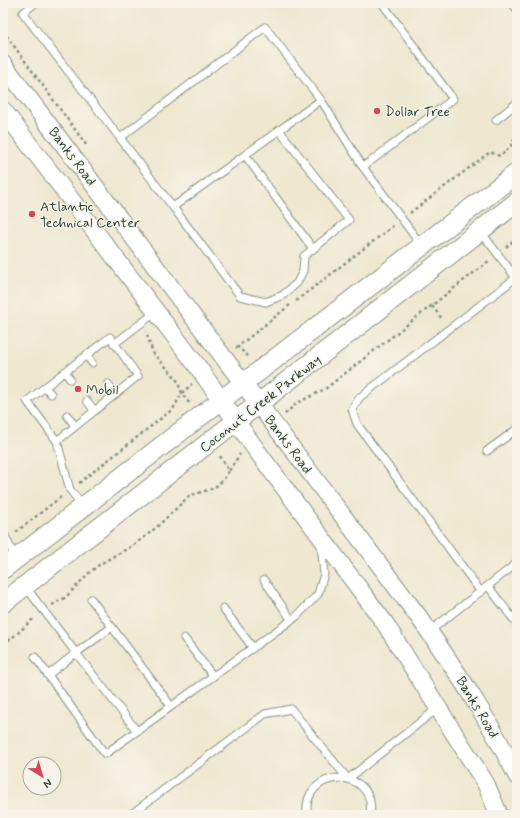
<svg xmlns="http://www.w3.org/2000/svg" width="520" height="818" font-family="Mynerve,sans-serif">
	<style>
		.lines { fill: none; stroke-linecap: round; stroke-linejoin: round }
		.service-casing { stroke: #869282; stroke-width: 9 }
		.tertiary-casing { stroke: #869282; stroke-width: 19 }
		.secondary-casing { stroke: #869282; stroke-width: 21 }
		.path { stroke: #869282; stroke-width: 2.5; stroke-dasharray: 3 3; stroke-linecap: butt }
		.service { stroke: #fff; stroke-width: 7 }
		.tertiary { stroke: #fff; stroke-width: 17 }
		.secondary { stroke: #fff; stroke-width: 19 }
		.poi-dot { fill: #d1495b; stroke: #f7f3e8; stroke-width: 1.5 }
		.labels { text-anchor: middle; stroke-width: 3; stroke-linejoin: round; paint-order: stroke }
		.poi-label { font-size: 14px; fill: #1f3d34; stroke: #f7f3e8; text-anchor: start }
		.street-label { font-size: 14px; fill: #1f3d34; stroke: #f7f3e8 }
	</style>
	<rect width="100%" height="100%" fill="#f7f3e8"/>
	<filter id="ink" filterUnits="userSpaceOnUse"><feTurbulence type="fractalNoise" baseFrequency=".025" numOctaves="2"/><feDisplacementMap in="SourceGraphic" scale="8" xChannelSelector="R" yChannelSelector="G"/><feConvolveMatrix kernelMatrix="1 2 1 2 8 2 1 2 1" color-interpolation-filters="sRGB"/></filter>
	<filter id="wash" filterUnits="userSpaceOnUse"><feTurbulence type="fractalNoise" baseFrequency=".012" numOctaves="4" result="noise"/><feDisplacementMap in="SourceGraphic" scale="16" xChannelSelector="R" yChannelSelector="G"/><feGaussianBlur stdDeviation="0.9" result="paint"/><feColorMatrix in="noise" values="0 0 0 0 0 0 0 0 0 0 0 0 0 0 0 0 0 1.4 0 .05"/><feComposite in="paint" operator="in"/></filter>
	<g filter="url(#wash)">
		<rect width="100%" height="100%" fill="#eee8d0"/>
	</g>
	<g filter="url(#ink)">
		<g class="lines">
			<g class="service-casing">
				<g id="service">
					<polyline points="35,3 23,13 120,138 265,27 321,100 363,167 422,246"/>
					<polyline points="512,3 517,9"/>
					<polyline points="496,120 517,103"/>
					<polyline points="279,130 349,220 313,249"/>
					<polyline points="120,138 173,207 321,100"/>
					<polyline points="363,167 453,99 382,3"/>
					<polyline points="173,207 240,296 266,302 283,295 297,283 303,271 304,256 313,249 245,155"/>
					<polyline points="481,232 516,278"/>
					<polygon points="110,337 138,376 57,441 27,401"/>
					<polyline points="114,344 156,312"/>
					<polyline points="86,355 92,363"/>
					<polyline points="65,372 70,379"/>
					<polyline points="108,384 116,394"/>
					<polyline points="45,387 51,394"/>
					<polyline points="87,401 94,410"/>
					<polyline points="67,415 75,426"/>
					<polyline points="57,441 70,490 83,506"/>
					<polyline points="487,451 517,429"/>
					<polyline points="3,532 16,559"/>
					<polyline points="264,580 291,619"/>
					<polyline points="25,586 76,653 48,675"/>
					<polyline points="488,586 517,624"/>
					<polyline points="481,592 357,424 352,409 360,397 517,277"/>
					<polyline points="91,599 171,706"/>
					<polyline points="223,608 253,648"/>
					<polyline points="112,627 76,653 137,731"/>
					<polyline points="430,631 517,563"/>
					<polyline points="184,638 213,676"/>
					<polyline points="35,657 105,754 297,616 318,594 324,574 321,544"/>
					<polyline points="130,815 265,714 291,709 348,779 438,708"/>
					<path d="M307 815C302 765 378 767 370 815"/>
				</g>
			</g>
			<g class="tertiary-casing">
				<g id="tertiary">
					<path d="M3 64 421 620C456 670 490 721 517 776"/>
					<polyline points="3,110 198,367 257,451 384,622 486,784 499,815"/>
				</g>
			</g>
			<g class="secondary-casing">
				<g id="secondary">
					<polyline points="3,569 198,418 517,173"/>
					<polyline points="3,603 517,202"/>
				</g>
			</g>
			<g class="path">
				<polyline points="3,31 87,146"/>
				<polyline points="410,213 490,152 500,156 511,147 512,141 517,137"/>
				<polyline points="506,247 517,238"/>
				<polyline points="296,301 393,226"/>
				<polyline points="432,306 443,320"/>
				<polyline points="237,346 249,357"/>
				<polyline points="236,348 290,305"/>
				<polyline points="189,403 182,393 192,384"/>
				<polyline points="285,414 297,403 325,389 490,260"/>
				<polyline points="220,456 229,471 240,454"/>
				<polyline points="79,483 173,409 182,393 176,378 153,353 146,332"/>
				<polyline points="16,532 62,496"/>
				<polyline points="52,605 66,597 89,573 100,564 132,546 146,536 159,525 189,496 214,488 224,479 229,471"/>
				<polyline points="3,644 17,634 35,617"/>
			</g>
			<use href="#service" class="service"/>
			<use href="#tertiary" class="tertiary"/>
			<use href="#secondary" class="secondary"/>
		</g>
	</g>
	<g class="poi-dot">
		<circle cx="377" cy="111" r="4"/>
		<circle cx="32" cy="214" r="4"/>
		<circle cx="78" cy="389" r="4"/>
	</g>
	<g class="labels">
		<g class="poi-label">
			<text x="385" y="116">Dollar Tree</text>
			<text x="40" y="211">Atlantic<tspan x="40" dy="16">Technical Center</tspan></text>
			<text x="86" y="394">Mobil</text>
		</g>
		<g class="street-label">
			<text transform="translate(73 156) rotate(53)" y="5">Banks Road</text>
			<text transform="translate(260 403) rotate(-38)" y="5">Coconut Creek Parkway</text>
			<text transform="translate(289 444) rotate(53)" y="5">Banks Road</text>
			<text transform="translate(478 707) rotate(59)" y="5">Banks Road</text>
		</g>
	</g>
	<rect width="520" height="818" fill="none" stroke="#f7f3e8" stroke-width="16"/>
	<g transform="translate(42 776) rotate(143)"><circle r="19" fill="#f7f3e8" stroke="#a1aaa0"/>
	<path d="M0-3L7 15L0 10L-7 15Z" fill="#d1495b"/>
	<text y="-6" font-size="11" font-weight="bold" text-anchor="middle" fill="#1f3d34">N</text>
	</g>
</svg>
